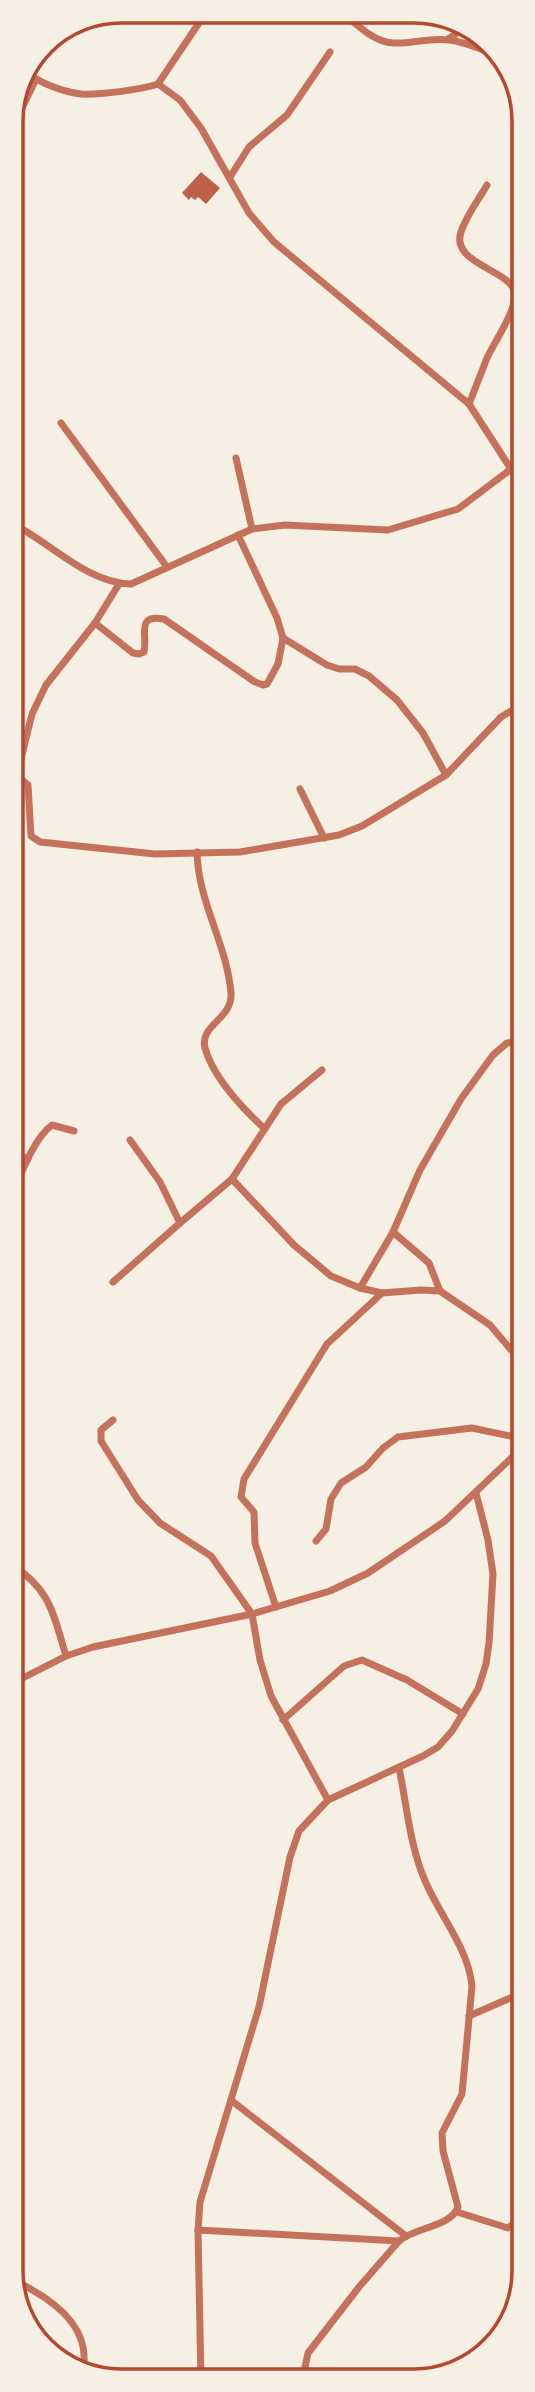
<svg xmlns="http://www.w3.org/2000/svg" width="535" height="2392" font-family="Cabin,sans-serif">
	<style>
		.building { fill: #bf614a }
		.lines { fill: none; stroke-linecap: round; stroke-linejoin: round }
		.minor { stroke: #c5725c; stroke-width: 7 }
		.rim { fill: none; stroke: #b5482f; stroke-width: 3.5 }
	</style>
	<rect width="100%" height="100%" fill="#f6efe4"/>
	<polygon class="building" points="201,172 220,188 206,204 198,197 195,200 191,197 189,200 182,193"/>
	<g class="lines">
		<g class="minor">
			<path d="M343 13C357 25 375 43 394 43 412 44 431 37 449 40 467 42 485 51 501 57"/>
			<polyline points="448,39 465,28"/>
			<path d="M29 74C42 84 64 92 81 94 99 95 140 90 158 84L180 100 201 128 249 213 274 242 469 404 511 469"/>
			<polyline points="158,84 207,11"/>
			<polyline points="11,131 36,79"/>
			<polyline points="230,177 249,147 287,115 330,52"/>
			<path d="M469 404C475 389 481 373 487 358 494 343 517 309 515 293 512 270 450 264 461 232 466 216 479 199 487 185"/>
			<polyline points="61,423 167,567"/>
			<polyline points="236,458 252,529"/>
			<path d="M11 523C49 541 86 583 131 584L252 529 285 525 388 530 458 509 511 469 524 463"/>
			<path d="M95 623 133 653 139 654 144 652C148 635 135 614 164 619L255 682 263 685 267 684 278 664 283 638 277 618 238 535"/>
			<polyline points="283,638 327,665 339,669 355,669 369,676 397,700 423,733 446,775"/>
			<polyline points="11,729 27,734"/>
			<polyline points="16,775 28,785 31,836 40,842 155,854 240,852 339,835 362,826 446,775 501,717 511,711 524,711"/>
			<polyline points="11,776 16,775 18,771 32,714 46,685 95,623 119,584"/>
			<polyline points="300,789 324,838"/>
			<path d="M197 852C198 902 227 944 231 993 233 1019 199 1025 205 1048 214 1079 242 1108 265 1129"/>
			<polyline points="130,1140 160,1182 180,1223 232,1179 281,1104 322,1070"/>
			<polyline points="11,1152 28,1159"/>
			<polyline points="232,1179 294,1245 331,1276 360,1288 382,1293 421,1290 440,1291 490,1325 524,1365"/>
			<path d="M11 1198C20 1177 33 1139 52 1125L74 1131"/>
			<polyline points="393,1232 429,1263 440,1291"/>
			<polyline points="113,1282 180,1223"/>
			<polyline points="360,1288 393,1232 420,1170 461,1099 493,1055 507,1043 524,1041"/>
			<polyline points="113,1420 101,1430 101,1441 138,1500 160,1523 211,1556 252,1614 260,1660 271,1696 328,1800"/>
			<polyline points="316,1541 326,1529 331,1499 341,1483 366,1467 383,1448 398,1437 472,1428 524,1439"/>
			<path d="M11 1564C51 1590 53 1613 66 1656"/>
			<polyline points="276,1607 255,1543 254,1512 241,1497 244,1479 327,1344 382,1293"/>
			<polyline points="11,1684 66,1656 93,1647 252,1614 330,1591 368,1573 445,1521 524,1446"/>
			<polyline points="283,1720 344,1666 362,1660 407,1680 463,1714"/>
			<polyline points="469,2016 524,1992"/>
			<polyline points="232,2101 406,2236"/>
			<polyline points="457,2212 508,2228 524,2216"/>
			<polyline points="512,2227 524,2242"/>
			<polyline points="198,2230 399,2241"/>
			<path d="M11 2279C48 2296 92 2324 83 2370"/>
			<polyline points="201,2380 198,2230 200,2202 259,2007 290,1857 299,1831 328,1800 423,1756 438,1747 452,1731 478,1689 486,1664 489,1643 493,1574 488,1540 476,1493"/>
			<path d="M305 2380V2367L308 2353 359 2287 399 2241C415 2227 451 2227 458 2207L443 2151 442 2133 462 2094 472 1986C468 1948 441 1917 426 1883 410 1848 407 1806 399 1768"/>
		</g>
	</g>
	<path d="M0 0H535V2392H0ZM121 23H414A98 98 0 0 1 512 121V2271A98 98 0 0 1 414 2369H121A98 98 0 0 1 23 2271V121A98 98 0 0 1 121 23Z" fill="#f6efe4" fill-rule="evenodd"/>
	<path class="rim" d="M121 23H414A98 98 0 0 1 512 121V2271A98 98 0 0 1 414 2369H121A98 98 0 0 1 23 2271V121A98 98 0 0 1 121 23Z"/>
</svg>
